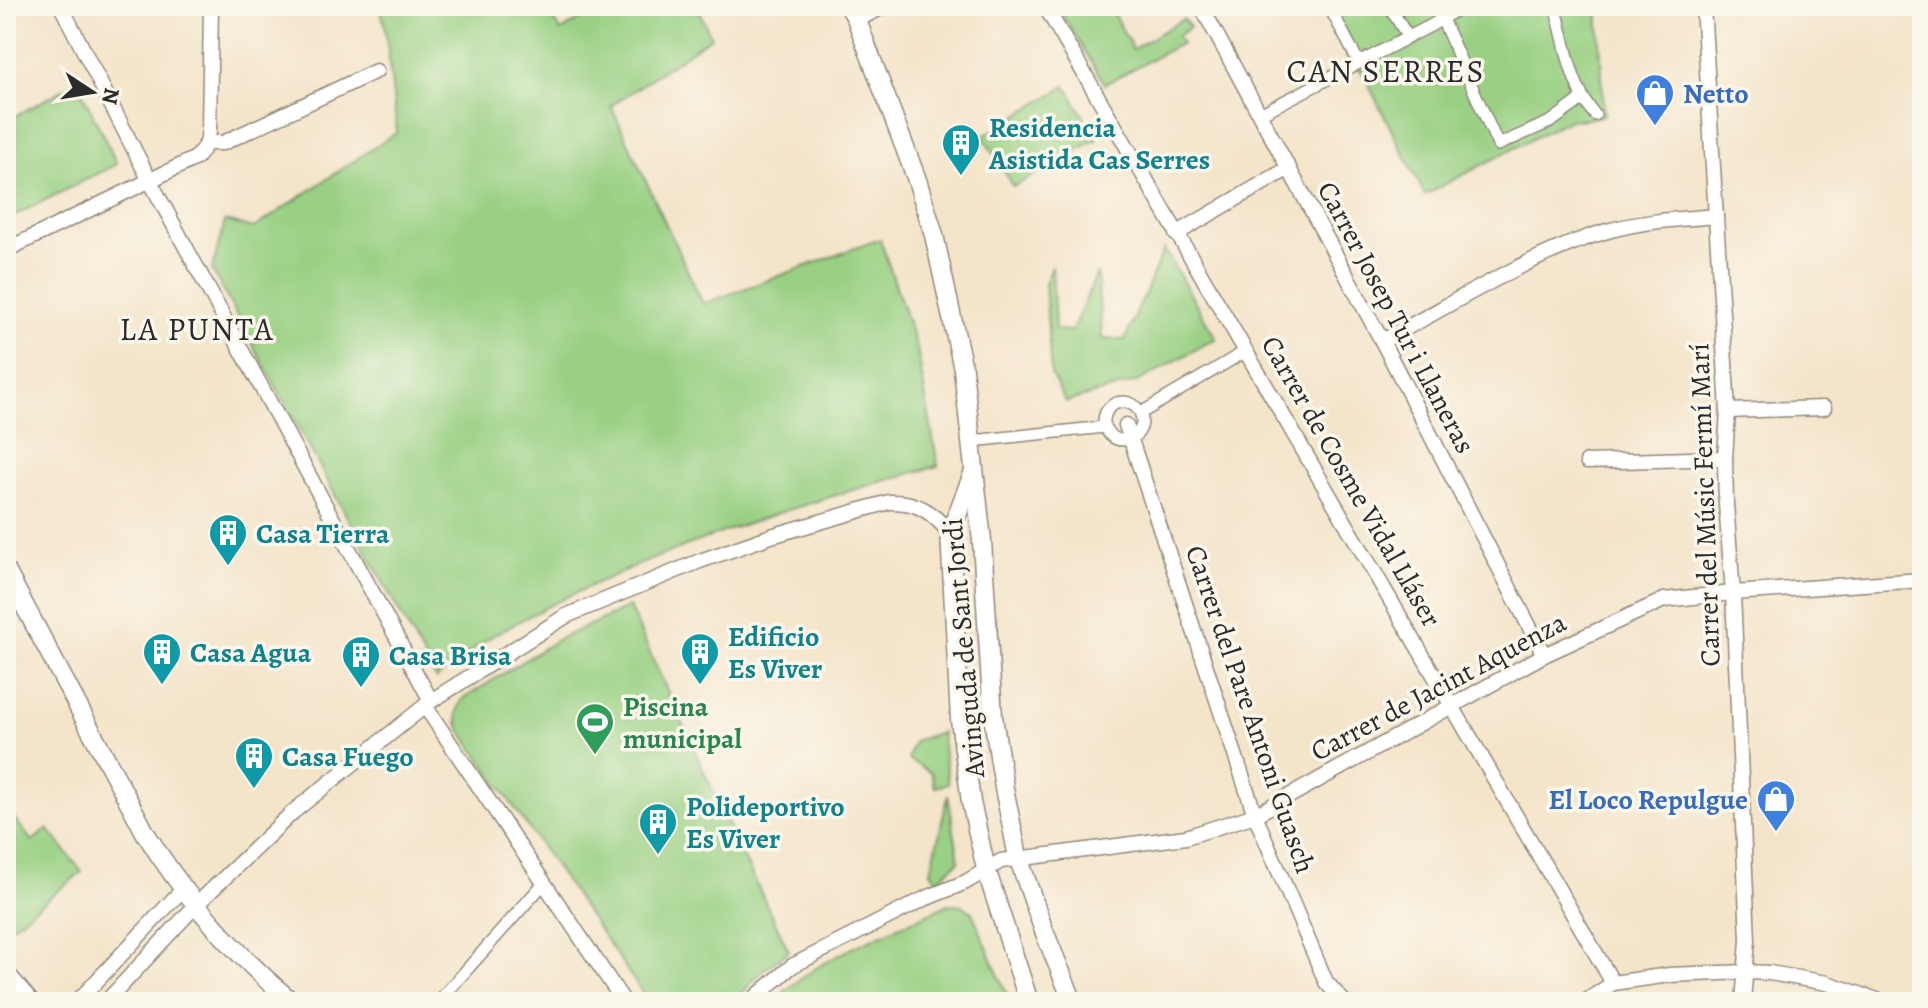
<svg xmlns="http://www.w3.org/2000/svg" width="1928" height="1008" font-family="Alegreya,serif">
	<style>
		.green { fill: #99d083; stroke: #627e57; stroke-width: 2 }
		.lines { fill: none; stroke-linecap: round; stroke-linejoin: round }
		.pedestrian-casing { stroke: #90887a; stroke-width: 14 }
		.minor-casing { stroke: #90887a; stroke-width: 17 }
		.tertiary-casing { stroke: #90887a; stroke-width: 21 }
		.pedestrian { stroke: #fff; stroke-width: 11 }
		.minor { stroke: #fff; stroke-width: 14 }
		.tertiary { stroke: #fff; stroke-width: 18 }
		.labels { text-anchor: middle; stroke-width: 7; stroke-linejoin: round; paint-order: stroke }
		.shop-label { font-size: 28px; font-weight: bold; fill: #366cbe; stroke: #fbf7ec; text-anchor: start }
		.culture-label { font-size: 28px; font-weight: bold; fill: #0d838f; stroke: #fbf7ec; text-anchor: start }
		.street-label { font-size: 28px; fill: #2b2b2b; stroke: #fbf7ec }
		.leisure-label { font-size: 28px; font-weight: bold; fill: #27864d; stroke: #fbf7ec; text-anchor: start }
		.quarter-label { font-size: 32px; letter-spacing: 2px; fill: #2b2b2b; stroke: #fbf7ec }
	</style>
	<rect width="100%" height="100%" fill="#fbf7ec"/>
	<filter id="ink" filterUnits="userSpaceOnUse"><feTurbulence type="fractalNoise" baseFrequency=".0125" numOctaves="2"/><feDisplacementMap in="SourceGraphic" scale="16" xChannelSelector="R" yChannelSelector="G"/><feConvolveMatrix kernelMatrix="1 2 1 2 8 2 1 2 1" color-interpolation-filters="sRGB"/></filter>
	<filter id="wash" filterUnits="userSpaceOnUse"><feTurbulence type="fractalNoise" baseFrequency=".006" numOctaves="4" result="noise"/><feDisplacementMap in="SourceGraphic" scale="32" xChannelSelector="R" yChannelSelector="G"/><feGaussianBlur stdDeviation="1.8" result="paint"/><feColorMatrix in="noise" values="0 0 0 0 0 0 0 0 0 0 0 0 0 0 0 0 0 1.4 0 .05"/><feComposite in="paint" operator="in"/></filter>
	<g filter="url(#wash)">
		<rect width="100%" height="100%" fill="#f4e4c9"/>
		<g class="green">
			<path d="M380 6H543L561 31 602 6H697L711 37 611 106 703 304 880 239 917 349 938 466C786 507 632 557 494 635 474 647 455 664 436 679L212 270 225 221 254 228 397 132 385 26Z"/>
			<polygon points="1057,6 1109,6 1133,49 1183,19 1190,27 1177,36 1182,43 1105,84"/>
			<polygon points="1322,6 1598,6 1604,115 1589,119 1568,120 1425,195 1362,72 1348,56"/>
			<polygon points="77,82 117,164 6,220 6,121"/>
			<polygon points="1066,86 1097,139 1013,187 983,136"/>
			<polygon points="1164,249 1216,338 1139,381 1066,402 1051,375 1045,284 1052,266 1055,330 1072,331 1097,273 1102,339 1125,340"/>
			<path d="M629 607 739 848 789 951 761 972 734 1002H649L460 729C456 717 455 710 463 699L555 641Z"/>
			<polygon points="941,732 948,784 935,787 931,773 908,759 914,741"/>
			<polygon points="948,795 959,861 937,880 931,871"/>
			<polygon points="6,808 32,841 48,829 82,872 6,931"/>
			<path d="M949 904 962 905 972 912 1010 1002H774C817 956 893 931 949 904Z"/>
		</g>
	</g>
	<g filter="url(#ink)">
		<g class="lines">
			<g class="pedestrian-casing">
				<g id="pedestrian">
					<polyline points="1329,6 1359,63"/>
					<polyline points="1389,6 1408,37"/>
					<path d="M1555 6C1566 43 1569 84 1595 115"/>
					<polyline points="1442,19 1498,145 1552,121 1582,99"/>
					<polyline points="1260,114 1432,25 1462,6"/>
					<circle cx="1123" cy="421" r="19"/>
					<polyline points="1141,413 1246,351"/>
					<polyline points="972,441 1105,427"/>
					<polyline points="438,1002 544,883"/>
				</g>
			</g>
			<g class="minor-casing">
				<g id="minor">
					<polyline points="61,6 150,181 431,701"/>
					<polyline points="1045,6 1613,983"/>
					<polyline points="1201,6 1382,341 1544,655"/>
					<polyline points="1703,6 1728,411 1725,458 1726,504 1733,593 1748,940 1743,1002"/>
					<polyline points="207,143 223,143 376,71"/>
					<polyline points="1176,234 1289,168"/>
					<polyline points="6,250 196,158 207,143 209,131 211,6"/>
					<path d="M1382 341C1453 304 1530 254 1607 231 1643 221 1679 219 1716 216"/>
					<polyline points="1728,411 1824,408"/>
					<polyline points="1126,425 1255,815 1326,982 1344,1002"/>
					<polyline points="1587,462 1725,458"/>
					<polyline points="425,706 624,1002"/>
					<polyline points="6,971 32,1002"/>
					<polyline points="77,1002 183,889"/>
					<path d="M106 1002 196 905 293 812 431 701 566 616 700 561 771 536 889 502C918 501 932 512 950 533"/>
					<polyline points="750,1002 792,966 924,899 966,882 1001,861 1186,837 1255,815 1544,655 1664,600 1733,593 1922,580"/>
					<polyline points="1585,1002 1613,983 1669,975 1746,972 1770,973 1827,983 1883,1002"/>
				</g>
			</g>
			<g class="tertiary-casing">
				<g id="tertiary">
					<polyline points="849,6 856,18 917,180 934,235 963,369 982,541 993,717 1004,788 1018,857 1044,931 1073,1002"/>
					<polyline points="856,18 880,6"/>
					<polyline points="973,474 950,533 960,720 971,802 986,869 1029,1002"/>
					<path d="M6 571 146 834C186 899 234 953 292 1002"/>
				</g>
			</g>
			<use href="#pedestrian" class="pedestrian"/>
			<use href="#minor" class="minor"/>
			<use href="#tertiary" class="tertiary"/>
		</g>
	</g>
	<defs>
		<g id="shop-pin" transform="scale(2)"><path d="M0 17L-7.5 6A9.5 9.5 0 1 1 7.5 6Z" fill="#3f7fe0" stroke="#fbf7ec"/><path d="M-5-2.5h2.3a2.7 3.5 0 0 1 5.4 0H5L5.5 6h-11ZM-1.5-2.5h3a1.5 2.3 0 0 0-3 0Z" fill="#fff"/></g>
		<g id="building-pin" transform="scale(2)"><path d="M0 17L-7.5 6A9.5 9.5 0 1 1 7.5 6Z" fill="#0f9aa8" stroke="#fbf7ec"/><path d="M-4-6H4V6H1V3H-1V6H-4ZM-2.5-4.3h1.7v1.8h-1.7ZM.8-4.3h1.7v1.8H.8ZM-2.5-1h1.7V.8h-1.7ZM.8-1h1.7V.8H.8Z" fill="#fff"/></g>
		<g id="stadium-pin" transform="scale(2)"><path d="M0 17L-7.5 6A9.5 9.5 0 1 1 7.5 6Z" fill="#2e9e5b" stroke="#fbf7ec"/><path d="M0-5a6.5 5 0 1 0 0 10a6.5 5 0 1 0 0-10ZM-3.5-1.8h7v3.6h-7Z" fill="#fff"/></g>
	</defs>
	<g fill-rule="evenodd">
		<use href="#shop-pin" x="1655" y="93"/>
		<use href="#building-pin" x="961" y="143"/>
		<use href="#building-pin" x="228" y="533"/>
		<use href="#building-pin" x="162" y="652"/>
		<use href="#building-pin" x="700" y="652"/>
		<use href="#building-pin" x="361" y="655"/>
		<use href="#stadium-pin" x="595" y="722"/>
		<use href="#building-pin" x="254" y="756"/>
		<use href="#shop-pin" x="1776" y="799"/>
		<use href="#building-pin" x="658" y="822"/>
	</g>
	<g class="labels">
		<g class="shop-label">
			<text x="1683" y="103">Netto</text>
			<text x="1748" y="809" text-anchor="end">El Loco Repulgue</text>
		</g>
		<g class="culture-label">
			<text x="989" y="137">Residencia<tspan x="989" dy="32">Asistida Cas Serres</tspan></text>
			<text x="256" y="543">Casa Tierra</text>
			<text x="728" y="646">Edificio<tspan x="728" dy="32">Es Viver</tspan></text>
			<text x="190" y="662">Casa Agua</text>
			<text x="389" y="665">Casa Brisa</text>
			<text x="282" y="766">Casa Fuego</text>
			<text x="686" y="816">Polideportivo<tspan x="686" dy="32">Es Viver</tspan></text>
		</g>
		<g class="street-label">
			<text transform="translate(1397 317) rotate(62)" y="10">Carrer Josep Tur i Llaneras</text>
			<text transform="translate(1352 481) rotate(60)" y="10">Carrer de Cosme Vidal Lláser</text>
			<text transform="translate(1704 505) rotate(-92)" y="10">Carrer del Músic Fermí Marí</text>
			<text transform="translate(963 648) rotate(-95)" y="10">Avinguda de Sant Jordi</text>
			<text transform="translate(1438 686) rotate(-28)" y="10">Carrer de Jacint Aquenza</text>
			<text transform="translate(1251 709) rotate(71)" y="10">Carrer del Pare Antoni Guasch</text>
		</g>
		<g class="leisure-label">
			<text x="623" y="716">Piscina<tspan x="623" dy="32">municipal</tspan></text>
		</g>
		<g class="quarter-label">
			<text x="1386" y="82">CAN SERRES</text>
			<text x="197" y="340">LA PUNTA</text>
		</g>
	</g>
	<rect width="1928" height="1008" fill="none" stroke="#fbf7ec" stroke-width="32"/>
	<g transform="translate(92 92) rotate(102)" stroke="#fbf7ec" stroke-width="6" paint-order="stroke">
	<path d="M0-6L14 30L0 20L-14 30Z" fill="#2b2b2b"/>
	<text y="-12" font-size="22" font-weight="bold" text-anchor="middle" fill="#2b2b2b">N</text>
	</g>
</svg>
